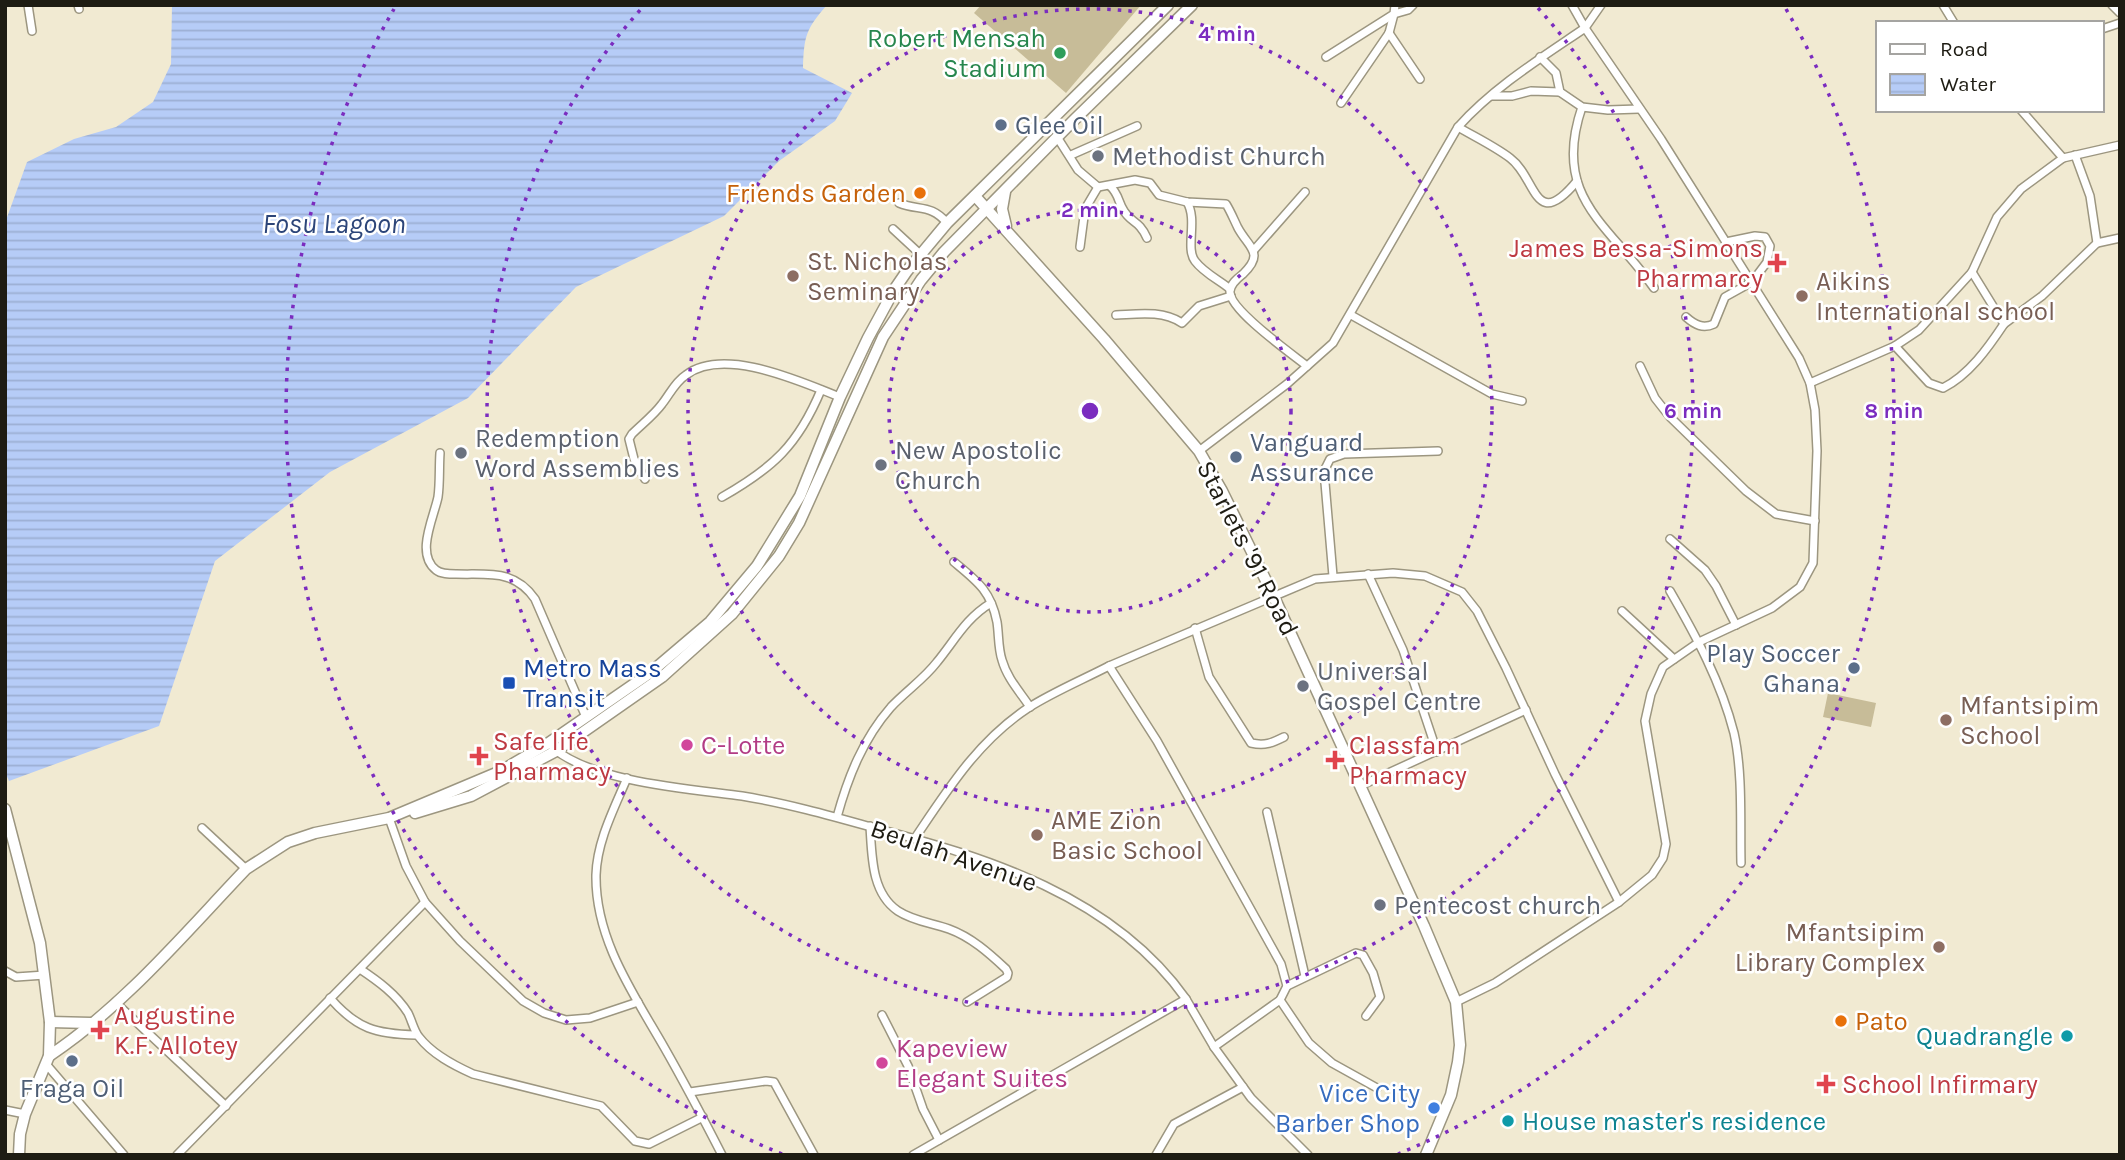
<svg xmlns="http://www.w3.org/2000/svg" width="2125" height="1160" font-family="Karla,sans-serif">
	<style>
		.garden { fill: #c7bc98 }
		.water { fill: url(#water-rules) }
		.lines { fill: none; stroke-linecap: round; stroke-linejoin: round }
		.minor-casing { stroke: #9c9680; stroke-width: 10 }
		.tertiary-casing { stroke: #9c9680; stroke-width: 13 }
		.minor { stroke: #fff; stroke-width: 7 }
		.tertiary { stroke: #fff; stroke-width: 10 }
		.ring { fill: none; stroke: #7b2cbf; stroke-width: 3.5; stroke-dasharray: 3.5 7 }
		.leisure-dot { fill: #2e9e5b; stroke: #fff; stroke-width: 2.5 }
		.service-dot { fill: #5c6f8a; stroke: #fff; stroke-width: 2.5 }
		.worship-dot { fill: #6b7280; stroke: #fff; stroke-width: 2.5 }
		.food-dot { fill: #e8710a; stroke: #fff; stroke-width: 2.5 }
		.health-dot { fill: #e0444e; stroke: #fff; stroke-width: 2.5 }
		.education-dot { fill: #8d6e63; stroke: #fff; stroke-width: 2.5 }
		.transit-dot { fill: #1a4fb4; stroke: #fff; stroke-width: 2.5 }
		.hotel-dot { fill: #d1479c; stroke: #fff; stroke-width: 2.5 }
		.culture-dot { fill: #0f9aa8; stroke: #fff; stroke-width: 2.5 }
		.shop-dot { fill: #3f7fe0; stroke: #fff; stroke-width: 2.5 }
		.labels { text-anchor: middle; stroke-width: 5; stroke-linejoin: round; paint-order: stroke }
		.leisure-label { font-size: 26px; fill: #27864d; stroke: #fff; text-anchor: end }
		.service-label { font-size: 26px; fill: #4e5e75; stroke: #fff; text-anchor: start }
		.worship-label { font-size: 26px; fill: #5b616d; stroke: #fff; text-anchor: start }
		.food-label { font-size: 26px; fill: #c56008; stroke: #fff; text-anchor: end }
		.health-label { font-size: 26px; fill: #be3a42; stroke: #fff; text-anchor: start }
		.education-label { font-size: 26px; fill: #785e54; stroke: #fff; text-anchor: start }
		.street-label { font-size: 26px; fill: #1e1c13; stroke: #fff }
		.transit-label { font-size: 26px; fill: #164399; stroke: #fff; text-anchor: start }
		.hotel-label { font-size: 26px; fill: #b23c85; stroke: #fff; text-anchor: start }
		.culture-label { font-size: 26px; fill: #0d838f; stroke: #fff; text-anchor: end }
		.shop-label { font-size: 26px; fill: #366cbe; stroke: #fff; text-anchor: end }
		.water-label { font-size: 28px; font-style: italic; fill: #2c4579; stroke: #fff }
		.centre { fill: #7b2cbf; stroke: #fff; stroke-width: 3.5 }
		.ring-label { font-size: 21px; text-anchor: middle; font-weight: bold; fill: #7b2cbf; stroke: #fff; stroke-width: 5; stroke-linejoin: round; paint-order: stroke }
	</style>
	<defs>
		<pattern id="water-rules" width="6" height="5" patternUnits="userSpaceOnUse" patternTransform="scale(1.75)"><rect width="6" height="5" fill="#b6ccf7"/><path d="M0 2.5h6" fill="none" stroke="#9cafd3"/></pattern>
	</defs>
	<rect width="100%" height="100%" fill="#f1ead2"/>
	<g class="garden">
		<polygon points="981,5 1141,5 1066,93 974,13"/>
		<polygon points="1828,693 1876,703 1871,727 1823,717"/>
	</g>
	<path class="water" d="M172 5H827C806 29 804 36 803 68L852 93 835 121 779 161 724 216 576 287 468 398 330 472 215 561 159 726 9 781 5 772V223L27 162 74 139 116 127 153 102 171 64Z"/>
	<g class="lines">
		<g class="minor-casing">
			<g id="minor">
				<polyline points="28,5 32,31"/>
				<polyline points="78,5 79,9"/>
				<polyline points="1572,5 1585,28 1601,5"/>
				<polyline points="1943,5 1954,23"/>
				<polyline points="2112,5 2120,13"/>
				<polyline points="2102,29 2120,23"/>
				<polyline points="1389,33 1420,79"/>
				<polyline points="1326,57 1394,14 1395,5"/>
				<polyline points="1540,57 1556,73 1560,92 1582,107 1608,110 1639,109"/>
				<polyline points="1492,96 1512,96 1531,91 1560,92"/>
				<polyline points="1341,103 1389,33 1394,14 1408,10 1413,5"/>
				<path d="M1582 107C1551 198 1609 224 1654 288"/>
				<polyline points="2021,110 2063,158"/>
				<path d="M1458 127C1475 137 1494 146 1510 158 1537 178 1534 233 1577 181"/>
				<path d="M1057 137 1078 170 1098 187 1135 180 1150 183 1159 195 1187 202 1226 204C1231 212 1234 220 1238 228 1249 248 1265 253 1243 274 1238 278 1231 283 1230 291 1228 309 1292 354 1307 366"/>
				<polyline points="1071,155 1137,126"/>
				<path d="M1110 186C1119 194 1118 202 1124 211 1131 223 1139 220 1147 238"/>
				<path d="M1187 202C1198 220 1185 248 1195 261 1204 273 1219 280 1230 289"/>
				<path d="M899 203C919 211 931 204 947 223"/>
				<polyline points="893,229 920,254"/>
				<polyline points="2097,243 2120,238"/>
				<polyline points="1080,247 1085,209 1098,187"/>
				<polyline points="1254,250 1305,192"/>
				<path d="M1116 315C1138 314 1162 310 1182 323L1199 306 1231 296"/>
				<polyline points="1351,315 1492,394 1522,401"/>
				<path d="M1686 317C1695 325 1703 329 1714 324L1725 297 1752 282 1767 262 1770 246 1765 237 1755 236 1726 242"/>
				<polyline points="2004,324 2042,296 2097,243 2090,196 2075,155"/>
				<path d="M1895 346 1929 383 1943 388C1969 375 1988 348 2004 324L1972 272"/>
				<polyline points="1640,366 1655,398 1670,417 1746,491 1776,514 1815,521"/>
				<polyline points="1810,383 1895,346 1919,330 1972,272 1997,217 2021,189 2063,158 2120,145"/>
				<path d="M1199 451 1287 384 1333 343 1458 127C1494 87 1541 58 1585 28L1661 139 1799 358 1810 383 1815 410 1817 451 1813 563 1800 587 1772 608 1699 642 1663 667 1651 694 1645 721 1666 844 1663 858 1652 875 1619 902 1495 983 1456 1002"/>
				<path d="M440 453C439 468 440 483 438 497 434 517 415 554 436 570 441 574 449 574 456 574 489 575 514 569 535 599L586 717"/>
				<path d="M645 479 634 459 629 439 632 434C642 424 654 415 662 404 670 394 675 382 686 375 724 346 801 382 840 397"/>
				<path d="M722 497C773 468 798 445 821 390"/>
				<polyline points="1670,539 1705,570 1716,586 1736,625"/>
				<path d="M954 562C977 581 991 591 997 622 999 635 998 648 1002 660 1007 678 1020 692 1030 707"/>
				<polyline points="1368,574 1403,650 1437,752"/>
				<polyline points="1333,576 1324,471 1330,459 1344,454 1438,451"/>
				<path d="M1670 591C1696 636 1721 682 1734 733 1743 773 1740 823 1741 863"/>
				<polyline points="1622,611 1674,659"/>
				<path d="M1195 628 1209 677 1251 743C1265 746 1272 743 1284 737"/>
				<polyline points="1109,666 1315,579 1393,573 1425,576 1462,592 1477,611 1506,668 1555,774 1619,902"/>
				<path d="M553 748C593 782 690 789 742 796 785 803 828 815 871 827 987 857 1113 896 1186 999L913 1155"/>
				<path d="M627 778C614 809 597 841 596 875 595 939 633 993 664 1047 684 1082 703 1118 722 1155"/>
				<polyline points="1360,786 1526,710"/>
				<polyline points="1267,812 1305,976"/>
				<path d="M837 817C848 777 863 739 891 707 906 691 924 679 937 662 955 640 966 618 991 603"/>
				<polyline points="389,818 406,866 425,902 460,941 523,1001 544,1013 566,1020 590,1018 638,1002"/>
				<path d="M870 826C872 855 871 893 898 911 913 921 932 923 949 929 971 937 989 953 1006 969L1008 973 1007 977 967 1002"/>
				<polyline points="202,828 246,869"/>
				<path d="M915 838C948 789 978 741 1028 708 1053 692 1082 680 1109 666L1157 741 1281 964 1287 986 1280 1000 1214 1047"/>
				<path d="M360 969C378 981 396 994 408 1013 412 1021 414 1031 419 1037 432 1054 453 1065 473 1074L601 1106 635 1141 649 1144 703 1117"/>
				<polyline points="5,971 16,977 45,975"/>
				<polyline points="1287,986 1356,953 1363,955 1373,973 1380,997 1366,1016"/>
				<path d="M330 998C357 1029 376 1034 416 1035"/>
				<polyline points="1186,999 1214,1047 1251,1098 1308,1155"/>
				<polyline points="1280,1000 1309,1043 1332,1063 1377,1088"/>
				<polyline points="116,1003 226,1106"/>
				<polyline points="882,1015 908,1066 923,1109 939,1140"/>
				<polyline points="46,1064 124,1155"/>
				<polyline points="690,1092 766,1081 774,1082 814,1155"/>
				<polyline points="5,1110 25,1114"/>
				<polyline points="177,1155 425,902"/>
				<polyline points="1156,1155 1174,1124 1243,1087"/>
			</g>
		</g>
		<g class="tertiary-casing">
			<g id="tertiary">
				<polyline points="1005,192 1002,209 1006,226"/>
				<polyline points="975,196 1104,339 1199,451 1222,491 1274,597 1424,926 1456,1002 1460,1045 1458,1062 1451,1095 1426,1155"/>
				<polyline points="5,809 40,943 50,1022 49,1056 25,1114 20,1134 19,1155"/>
				<polyline points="415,813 471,796 556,751 662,677 732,614 779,556 799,523 883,337 921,280 944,252 1074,120 1192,5"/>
				<polyline points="50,1022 91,1023"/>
				<path d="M49 1056C124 1006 184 934 246 869L288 842 315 833 389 818 501 771 547 744 650 673 710 622 757 566 800 496 840 397 868 338 894 290 907 271 947 223 1168 5"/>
			</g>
		</g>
		<use href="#minor" class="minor"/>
		<use href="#tertiary" class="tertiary"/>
	</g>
	<g class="ring">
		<circle cx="1090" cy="411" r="201"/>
		<circle cx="1090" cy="411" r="402"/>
		<path d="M1538 8A603 603 0 1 1 642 8"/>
		<path d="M782 1154A804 804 0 0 1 394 9M1786 9A804 804 0 0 1 1398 1154"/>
	</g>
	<circle class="leisure-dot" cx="1060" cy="53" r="7"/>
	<g class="service-dot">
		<circle cx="1001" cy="125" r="7"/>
		<circle cx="1236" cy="457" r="7"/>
		<circle cx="1854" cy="668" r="7"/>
		<circle cx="72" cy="1061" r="7"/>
	</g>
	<g class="worship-dot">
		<circle cx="1098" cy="156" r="7"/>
		<circle cx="461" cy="453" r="7"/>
		<circle cx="881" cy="465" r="7"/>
		<circle cx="1303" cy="686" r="7"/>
		<circle cx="1380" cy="905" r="7"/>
	</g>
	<g class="food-dot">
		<circle cx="920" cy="193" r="7"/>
		<circle cx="1841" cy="1021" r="7"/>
	</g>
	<g class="health-dot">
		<path d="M1773.5 252.5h7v7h7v7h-7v7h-7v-7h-7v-7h7z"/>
		<path d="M475.5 745.5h7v7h7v7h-7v7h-7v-7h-7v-7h7z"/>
		<path d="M1331.5 749.5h7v7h7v7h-7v7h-7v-7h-7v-7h7z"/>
		<path d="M96.5 1019.5h7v7h7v7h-7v7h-7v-7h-7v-7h7z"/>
		<path d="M1822.5 1073.5h7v7h7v7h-7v7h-7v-7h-7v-7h7z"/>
	</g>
	<g class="education-dot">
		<circle cx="793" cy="276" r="7"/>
		<circle cx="1802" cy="296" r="7"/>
		<circle cx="1946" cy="720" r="7"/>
		<circle cx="1037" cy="835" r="7"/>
		<circle cx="1939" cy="947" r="7"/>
	</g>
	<rect class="transit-dot" x="502" y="676" width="14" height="14" rx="3.5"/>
	<g class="hotel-dot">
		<circle cx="687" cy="745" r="7"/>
		<circle cx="882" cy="1063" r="7"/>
	</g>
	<g class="culture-dot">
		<circle cx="2067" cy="1036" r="7"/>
		<circle cx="1508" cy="1121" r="7"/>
	</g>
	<circle class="shop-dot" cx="1434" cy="1108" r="7"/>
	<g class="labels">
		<g class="leisure-label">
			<text x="1046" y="47">Robert Mensah<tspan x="1046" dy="30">Stadium</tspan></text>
		</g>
		<g class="service-label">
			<text x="1015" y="134">Glee Oil</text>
			<text x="1250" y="451">Vanguard<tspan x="1250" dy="30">Assurance</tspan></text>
			<text x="1840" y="662" text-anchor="end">Play Soccer<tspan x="1840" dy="30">Ghana</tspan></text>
			<text x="72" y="1097" text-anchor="middle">Fraga Oil</text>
		</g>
		<g class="worship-label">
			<text x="1112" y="165">Methodist Church</text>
			<text x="475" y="447">Redemption<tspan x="475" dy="30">Word Assemblies</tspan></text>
			<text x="895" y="459">New Apostolic<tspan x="895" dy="30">Church</tspan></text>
			<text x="1317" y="680">Universal<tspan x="1317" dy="30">Gospel Centre</tspan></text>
			<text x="1394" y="914">Pentecost church</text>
		</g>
		<g class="food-label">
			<text x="906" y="202">Friends Garden</text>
			<text x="1855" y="1030" text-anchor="start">Pato</text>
		</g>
		<g class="health-label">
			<text x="1763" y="257" text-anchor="end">James Bessa-Simons<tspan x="1763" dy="30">Pharmarcy</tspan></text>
			<text x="493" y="750">Safe life<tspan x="493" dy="30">Pharmacy</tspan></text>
			<text x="1349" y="754">Classfam<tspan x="1349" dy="30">Pharmacy</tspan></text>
			<text x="114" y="1024">Augustine<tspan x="114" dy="30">K.F. Allotey</tspan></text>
			<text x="1842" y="1093">School Infirmary</text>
		</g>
		<g class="education-label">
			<text x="807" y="270">St. Nicholas<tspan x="807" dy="30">Seminary</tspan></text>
			<text x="1816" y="290">Aikins<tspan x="1816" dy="30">International school</tspan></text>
			<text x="1960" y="714">Mfantsipim<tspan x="1960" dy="30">School</tspan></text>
			<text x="1051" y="829">AME Zion<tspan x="1051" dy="30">Basic School</tspan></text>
			<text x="1925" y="941" text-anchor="end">Mfantsipim<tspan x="1925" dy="30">Library Complex</tspan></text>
		</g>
		<g class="street-label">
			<text transform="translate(1248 548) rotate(63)" y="9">Starlets '91 Road</text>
			<text transform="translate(954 855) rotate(19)" y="9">Beulah Avenue</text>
		</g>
		<g class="transit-label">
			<text x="523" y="677">Metro Mass<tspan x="523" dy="30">Transit</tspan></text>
		</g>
		<g class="hotel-label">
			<text x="701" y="754">C-Lotte</text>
			<text x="896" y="1057">Kapeview<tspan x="896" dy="30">Elegant Suites</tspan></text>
		</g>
		<g class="culture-label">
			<text x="2053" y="1045">Quadrangle</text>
			<text x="1522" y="1130" text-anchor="start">House master's residence</text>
		</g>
		<g class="shop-label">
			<text x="1420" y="1102">Vice City<tspan x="1420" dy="30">Barber Shop</tspan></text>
		</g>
		<g class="water-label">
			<text x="334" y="233">Fosu Lagoon</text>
		</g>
	</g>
	<circle cx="1090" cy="411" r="10" class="centre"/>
	<g class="ring-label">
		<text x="1227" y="41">4 min</text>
		<text x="1090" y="217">2 min</text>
		<text x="1693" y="418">6 min</text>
		<text x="1894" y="418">8 min</text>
	</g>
	<rect width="2125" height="1160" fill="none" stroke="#1e1c13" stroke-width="14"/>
	<rect x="1876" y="21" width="228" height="91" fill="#ffffff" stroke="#a5a4a1" stroke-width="2"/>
	<rect x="1890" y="44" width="35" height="10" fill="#ffffff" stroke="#a5a4a1" stroke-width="2"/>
	<text x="1940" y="56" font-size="21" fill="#1e1c13">Road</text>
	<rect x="1890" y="74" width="35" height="21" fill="url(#water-rules)" stroke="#a5a4a1" stroke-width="2"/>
	<text x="1940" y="91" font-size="21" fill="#1e1c13">Water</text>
</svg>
